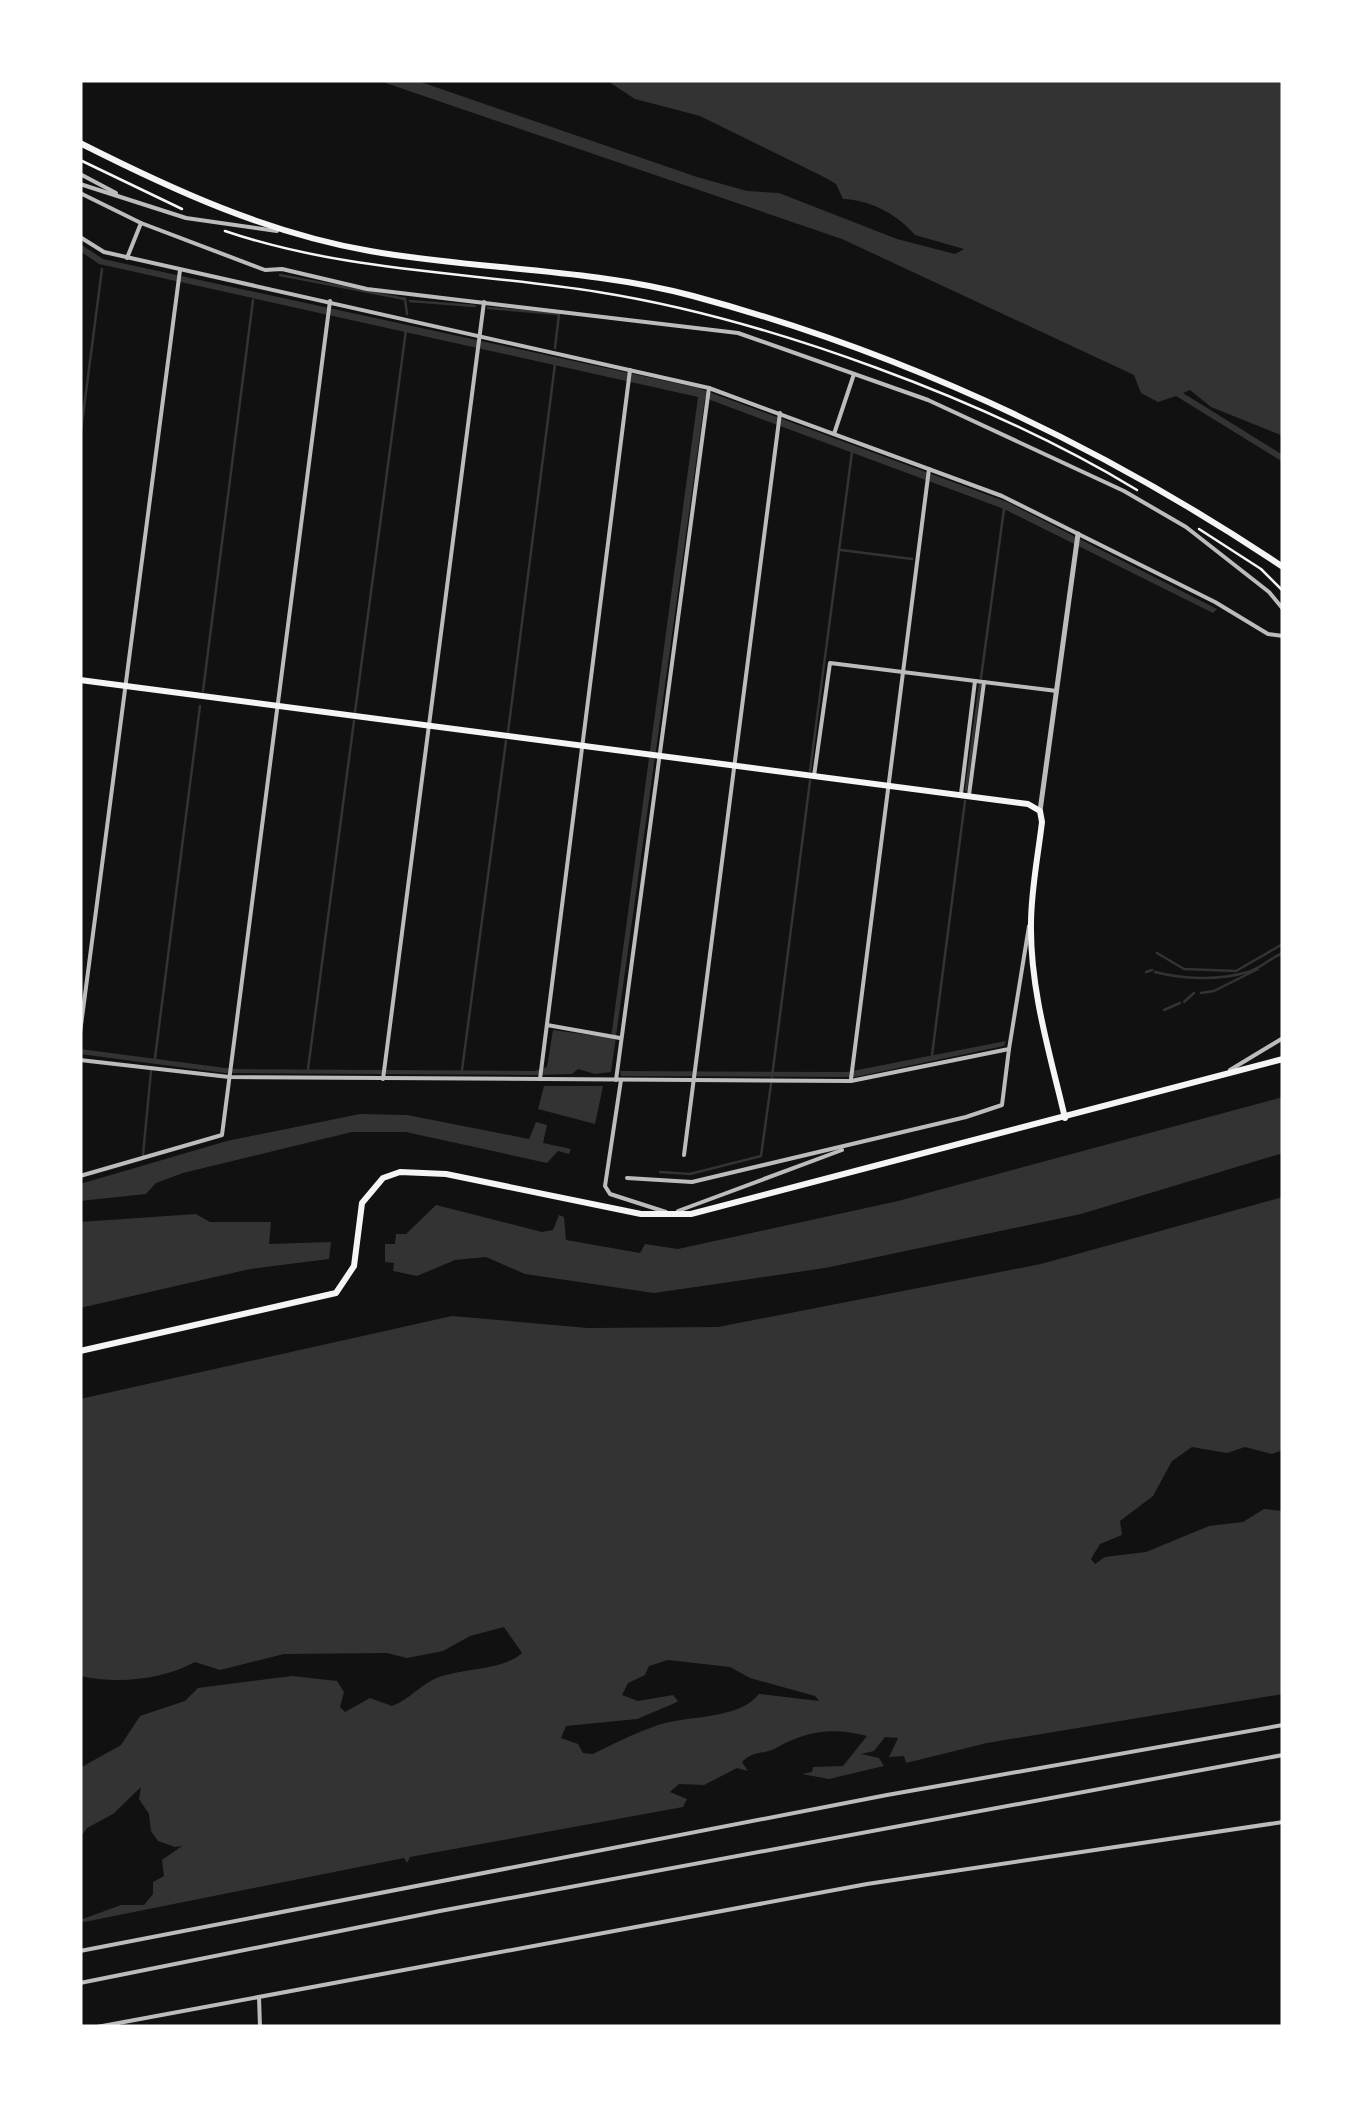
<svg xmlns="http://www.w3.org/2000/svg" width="1363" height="2107" font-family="'Golos Text',sans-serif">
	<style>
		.water { fill: #333; fill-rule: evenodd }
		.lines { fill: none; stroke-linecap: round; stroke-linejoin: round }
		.stream { stroke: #333; stroke-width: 2.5 }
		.path { stroke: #f5f5f5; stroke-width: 2.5 }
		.minor { stroke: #bcbcbc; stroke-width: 4 }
		.tertiary { stroke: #bcbcbc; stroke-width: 5 }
		.secondary { stroke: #f5f5f5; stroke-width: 6 }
		.primary { stroke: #f5f5f5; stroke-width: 6 }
	</style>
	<rect width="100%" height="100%" fill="#111"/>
	<g class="water">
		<path d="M377 80H415L697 177 747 191 779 193 897 239 955 254 964 249C947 244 932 240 915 235 898 215 871 200 843 199L836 184 824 177 700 116 635 99 606 80H1283V436L1211 407 1190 390 1183 393 1283 455V462L1176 396 1158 402 1141 393 1134 375 842 239Z"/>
		<polygon points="80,244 103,259 698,388 1007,502 1217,609 1213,613 1004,509 705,398 611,1072 595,1074 578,1069 572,1074 534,1075 225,1073 80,1054 80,1049 233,1069 535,1071 547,1067 553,1030 611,1038 698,397 99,264 80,251"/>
		<polygon points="1006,1041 1004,1046 855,1077 621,1076 620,1071 847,1072"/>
		<polygon points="544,1086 603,1086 595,1124 538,1109"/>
		<polygon points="1283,1097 1283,1153 1081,1214 825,1268 654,1293 525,1274 486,1257 455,1260 417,1276 393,1271 394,1263 385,1262 385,1244 395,1244 396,1234 406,1234 436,1205 542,1232 553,1230 559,1215 564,1217 566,1240 640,1253 645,1244 678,1249 898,1201"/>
		<polygon points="360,1114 407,1115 529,1139 536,1122 547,1125 543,1143 571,1149 569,1154 558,1151 547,1163 406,1132 352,1132 183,1173 156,1183 146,1194 80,1201 80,1184 227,1141"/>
		<path d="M1283 1197V1450L1272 1454 1245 1447 1227 1453 1192 1447 1172 1461 1153 1496 1120 1521 1122 1535 1100 1544 1091 1559 1095 1564 1105 1557 1146 1552 1209 1526 1243 1522 1264 1509 1283 1511V1694L987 1743 906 1763 904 1756 889 1757 898 1738 885 1737 874 1751 861 1754 879 1758 884 1766 829 1779 802 1774 812 1772 813 1767 843 1766 867 1736C834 1727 806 1731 778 1747 765 1755 753 1750 742 1762L748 1771 737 1768 704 1785 679 1784 670 1792 687 1799 683 1807 410 1857 407 1863 404 1858 84 1922 80 1920 121 1905H144L153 1894V1882L164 1876 162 1860 182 1846 175 1847 158 1841 151 1831 149 1814 139 1799 141 1787 113 1814 87 1828 80 1838V1768L121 1745 140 1716 185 1701 198 1688 292 1676 337 1681 344 1692 340 1707 345 1712 370 1698 392 1706C409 1700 422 1683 439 1677 463 1668 504 1670 522 1653L504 1627 470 1636 443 1651 407 1658 387 1653 284 1654 220 1670 195 1662C162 1680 117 1684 80 1676V1399L452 1316 588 1328 718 1327 1041 1264ZM668 1660 730 1667 750 1678 815 1696 819 1701 759 1694C738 1720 689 1715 658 1725 635 1733 613 1744 593 1754L583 1753 578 1744 561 1738 566 1726 637 1719 675 1703 678 1701 673 1695 638 1701 622 1695 628 1683 645 1675 649 1666Z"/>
		<polygon points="196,1214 210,1222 271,1222 269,1244 331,1242 329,1259 250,1269 80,1308 80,1222"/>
	</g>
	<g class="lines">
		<g class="stream">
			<polyline points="280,275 405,299 407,314"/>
			<polyline points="410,301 475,306"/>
			<polyline points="488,308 559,314 555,348"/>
			<polyline points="80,438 102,269"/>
			<polyline points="841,550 912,559"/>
			<polyline points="981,678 1004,509"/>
			<polyline points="203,691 253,300"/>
			<polyline points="355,712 406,330"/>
			<polyline points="508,732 555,364"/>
			<polyline points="810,771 852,452"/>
			<polyline points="966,790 980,684"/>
			<polyline points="1157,953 1184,969 1236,971 1281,945"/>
			<polyline points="1146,972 1152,970"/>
			<path d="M1155 972C1182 979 1218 981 1248 972 1261 968 1270 958 1283 953"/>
			<polyline points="1201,993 1214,991 1258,969"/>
			<polyline points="1184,1002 1194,993"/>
			<polyline points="1164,1010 1180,1003"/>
			<polyline points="932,1055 965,801"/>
			<polyline points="155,1058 200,706"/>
			<polyline points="308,1069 354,721"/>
			<polyline points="462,1070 506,741"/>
			<polyline points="772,1077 810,781"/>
			<polyline points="143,1155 151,1071"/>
			<polyline points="660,1172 690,1174 761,1156 771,1084"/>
		</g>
		<g class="path">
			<polyline points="80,160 182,209"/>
			<path d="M225 231C345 272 473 272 598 292 768 319 990 401 1137 490"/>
			<polyline points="1199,529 1261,569 1283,591"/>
		</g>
		<g class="minor">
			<polyline points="80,174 116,193"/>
			<polyline points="80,184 186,218 277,231"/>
			<polyline points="80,193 141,223 265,270 282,269 367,289 738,333 928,400 1124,491 1186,527 1269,592 1283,609"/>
			<polyline points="80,237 104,252 709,388 1002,496 1215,602 1268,634 1283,636"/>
			<polyline points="127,258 141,223"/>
			<polyline points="834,434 854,374"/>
			<polyline points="814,776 830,663 1057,691"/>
			<polyline points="961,794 975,681"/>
			<polyline points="969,795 984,682"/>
			<polyline points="547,1025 620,1038"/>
			<polyline points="80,1033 180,270"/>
			<polyline points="80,1060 229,1077 851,1081 1009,1049 1029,926"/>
			<polyline points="1230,1070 1283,1038"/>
			<polyline points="383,1079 484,302"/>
			<polyline points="540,1079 630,370"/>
			<polyline points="851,1079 929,469"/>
			<polyline points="616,1080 709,388"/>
			<polyline points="621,1080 605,1186 610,1194 666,1212"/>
			<polyline points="684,1155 780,413"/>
			<polyline points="80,1176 222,1135 330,301"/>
			<polyline points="627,1178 692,1182 966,1117 1002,1105 1009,1049"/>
			<polyline points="678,1211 842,1150"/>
			<polyline points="80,1951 887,1795 1283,1725"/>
			<polyline points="80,1983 440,1911 1283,1755"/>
			<polyline points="259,1997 260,2027"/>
			<polyline points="97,2027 867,1884 1283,1822"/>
		</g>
		<polyline class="tertiary" points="1040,811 1078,534"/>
		<g class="secondary">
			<path d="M80 680 1028 804 1040 811 1042 822C1038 856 1031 890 1031 924 1030 990 1050 1054 1065 1118"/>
			<polyline points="80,1351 336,1293 354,1266 362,1203 383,1178 400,1172 446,1174 641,1214 691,1214 1283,1059"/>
		</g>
		<path class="primary" d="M80 143C173 190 267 233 370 251 477 270 588 268 693 296 905 353 1101 445 1283 567"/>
	</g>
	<rect width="1363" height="2107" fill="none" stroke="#ffffff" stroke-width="165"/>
</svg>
